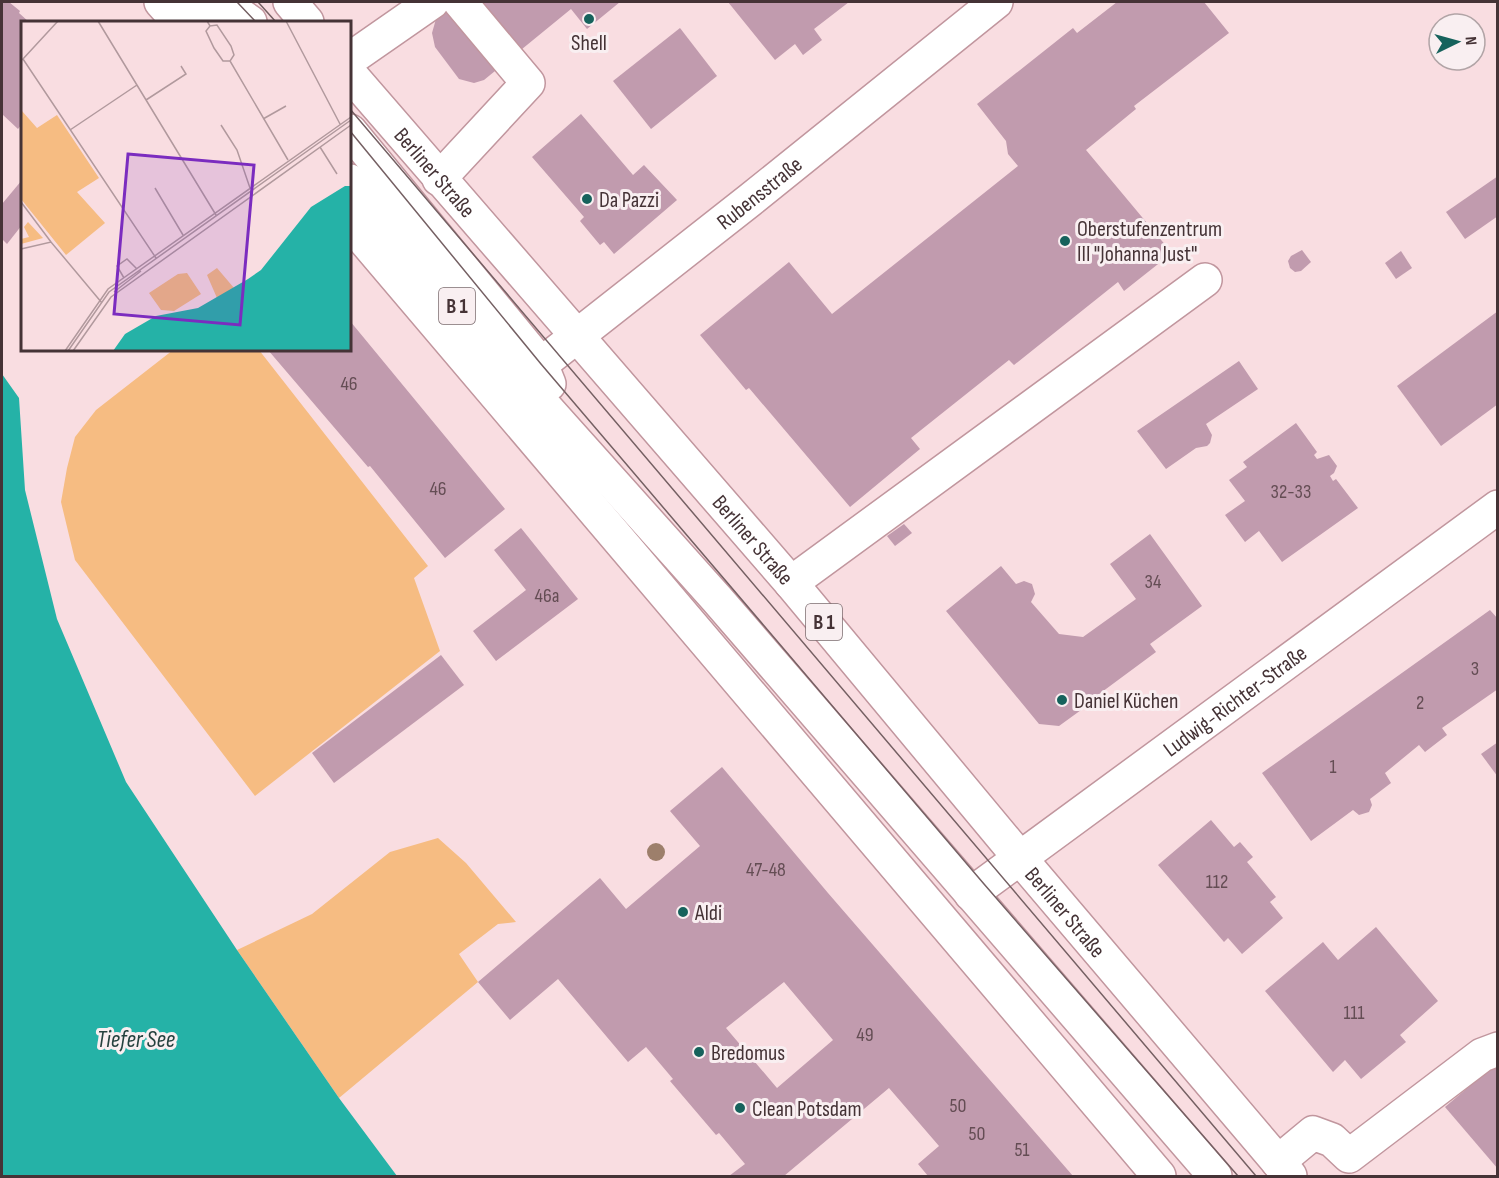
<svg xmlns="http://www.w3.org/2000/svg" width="1499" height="1178" font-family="'Sofia Sans Condensed',sans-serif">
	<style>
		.green { fill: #f6bc82 }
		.water { fill: #25b2a7 }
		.building { fill: #c19bae; fill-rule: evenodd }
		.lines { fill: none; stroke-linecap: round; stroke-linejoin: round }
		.minor-casing { stroke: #c1969e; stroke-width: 36 }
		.major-casing { stroke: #c1969e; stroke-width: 36 }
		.minor { stroke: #fff; stroke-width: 33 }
		.major { stroke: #fff; stroke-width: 33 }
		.tram { stroke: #756063; stroke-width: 1.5 }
		.tree { fill: #9d7f6b }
		.poi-dot { fill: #16625c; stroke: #f9eff1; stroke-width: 2 }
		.labels { text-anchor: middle; stroke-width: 6; stroke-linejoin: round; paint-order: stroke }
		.number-label { font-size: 20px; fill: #644d54 }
		.shield { fill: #f9eff1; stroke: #7b6b6e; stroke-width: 1.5 }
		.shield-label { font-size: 21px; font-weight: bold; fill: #453336 }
		.poi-label { font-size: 22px; fill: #453336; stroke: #f9eff1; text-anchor: start }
		.street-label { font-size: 22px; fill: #453336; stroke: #f9eff1 }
		.water-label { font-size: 24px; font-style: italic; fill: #26423f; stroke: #f9eff1 }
		.inset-road { fill: none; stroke: #b1999d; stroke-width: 1.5 }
		.view { fill: #7b2cbf; fill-opacity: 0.15; stroke: #7b2cbf; stroke-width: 3 }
		.inset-edge { fill: none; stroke: #453336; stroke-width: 3 }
	</style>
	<rect width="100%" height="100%" fill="#f9dde1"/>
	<g class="green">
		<polygon points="173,350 259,350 428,566 414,578 440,651 255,796 75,560 61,502 67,468 75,437 96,410"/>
		<polygon points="438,838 466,863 516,922 498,924 459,954 478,982 339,1098 237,950 312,914 390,852"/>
	</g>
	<polygon class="water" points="2,374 19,398 25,490 57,619 126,782 237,950 339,1098 397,1176 2,1176"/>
	<g class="building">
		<polygon points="2,2 9,2 20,11 19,13 29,22 22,22 22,124 18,129 2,114"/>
		<polygon points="458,2 620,2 587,29 571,9 484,80 474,83 459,79 435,47 432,33 436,19"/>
		<polygon points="728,2 849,2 814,29 822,40 803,55 795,44 775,60"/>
		<polygon points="1117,2 1204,2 1229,33 1134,106 1136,109 1086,150 1172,253 1124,291 1118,282 1014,365 1009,360 911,438 920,449 850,507 749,388 746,390 700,335 789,262 832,314 1018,166 1008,154 1006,141 977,104 1073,28 1077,33"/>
		<polygon points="680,28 717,76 651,129 613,81"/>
		<polygon points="581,114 633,175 644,165 677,200 614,254 604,242 600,245 580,221 584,217 532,157"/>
		<polygon points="1498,176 1498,216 1465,239 1446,212"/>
		<polygon points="22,180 22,225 7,244 2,239 2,204"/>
		<polygon points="1302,250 1311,262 1301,271 1295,272 1290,268 1288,261 1291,256"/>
		<polygon points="1401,251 1412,268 1396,279 1385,263"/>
		<polygon points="1498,311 1498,404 1441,446 1397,386"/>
		<polygon points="350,321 505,509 445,558 370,466 368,467 268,350 350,350"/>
		<polygon points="1239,361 1258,389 1206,424 1212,435 1210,443 1207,446 1196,448 1166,469 1137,431"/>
		<polygon points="1296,423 1317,452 1314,455 1317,459 1329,455 1337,466 1334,473 1330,476 1333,481 1336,479 1358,508 1282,562 1259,531 1245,542 1225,515 1245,501 1229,480 1247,467 1243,462"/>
		<polygon points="904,524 912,533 895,546 887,536"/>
		<polygon points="521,528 578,599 496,661 473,631 526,590 494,550"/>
		<polygon points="1150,534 1202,606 1150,644 1156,652 1087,703 1088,705 1059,726 1039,724 946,611 1001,566 1016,584 1024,581 1032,584 1035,594 1031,602 1059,634 1083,637 1136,599 1110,564"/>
		<polygon points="1490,610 1498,619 1498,689 1442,728 1447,735 1425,752 1419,745 1385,773 1391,783 1370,799 1372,805 1369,812 1359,815 1353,810 1311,841 1262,773"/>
		<polygon points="441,655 464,685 334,783 312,753"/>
		<polygon points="1498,742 1498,777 1481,754"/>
		<path d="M722 767 828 893 1073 1176H928L918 1164 939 1146 889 1088 784 1176H729L745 1164 719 1133 716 1135 670 1081 673 1079 646 1047 628 1062 558 979 510 1020 478 982 600 878 626 909 700 846 670 811ZM784 982 833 1040 777 1088 726 1028Z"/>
		<polygon points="1211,820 1234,847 1240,842 1253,857 1247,862 1276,897 1270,902 1283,918 1242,954 1228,938 1224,942 1158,865"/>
		<polygon points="1376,927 1438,1001 1400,1035 1406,1042 1361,1079 1345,1060 1333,1072 1265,991 1323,942 1338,960"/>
		<polygon points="1498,1062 1498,1169 1445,1107"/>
	</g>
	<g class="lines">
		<g class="minor-casing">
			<g id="minor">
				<polyline points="161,2 179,22"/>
				<polyline points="221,2 250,22"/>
				<polyline points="350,59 432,2"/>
				<polyline points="350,131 541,364 549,384"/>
				<polyline points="439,179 528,83 460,2"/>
				<polyline points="350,223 1159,1176"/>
				<path id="s1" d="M521 380 750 200 996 2"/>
				<polyline points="791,583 1205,280"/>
				<path id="s2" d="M971 894 1498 507"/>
				<polyline points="1278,1162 1313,1133 1332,1140 1349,1156 1482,1055 1498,1049"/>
			</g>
		</g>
		<g class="major-casing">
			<g id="major">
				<polyline points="195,2 213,22"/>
				<polyline points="290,2 307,22"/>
				<path id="s3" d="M350 74 791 583 1019 857 1290 1176"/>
				<polyline points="350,181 521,380 716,598 1215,1176"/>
			</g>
		</g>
		<use href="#minor" class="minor"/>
		<use href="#major" class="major"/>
		<g class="tram">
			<polyline points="237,2 256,22"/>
			<polyline points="258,2 276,22"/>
			<polyline points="350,109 1256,1176"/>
			<polyline points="350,131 541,364 984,884 1238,1176"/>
		</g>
	</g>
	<circle class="tree" cx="656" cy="852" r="9"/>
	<g class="poi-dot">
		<circle cx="589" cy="19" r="6"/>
		<circle cx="587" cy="199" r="6"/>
		<circle cx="1065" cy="241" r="6"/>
		<circle cx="1062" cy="700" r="6"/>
		<circle cx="683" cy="912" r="6"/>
		<circle cx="699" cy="1052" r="6"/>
		<circle cx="740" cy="1108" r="6"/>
	</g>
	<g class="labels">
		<g class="number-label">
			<text x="349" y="390">46</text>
			<text x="438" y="495">46</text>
			<text x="1291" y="498">32-33</text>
			<text x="1153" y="588">34</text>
			<text x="547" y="602">46a</text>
			<text x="1475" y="675">3</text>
			<text x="1420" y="709">2</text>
			<text x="1333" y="773">1</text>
			<text x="766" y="876">47-48</text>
			<text x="1217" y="888">112</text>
			<text x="1354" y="1019">111</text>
			<text x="865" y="1041">49</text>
			<text x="958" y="1112">50</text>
			<text x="977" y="1140">50</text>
			<text x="1022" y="1156">51</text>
		</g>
		<g class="shield">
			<rect x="439" y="288" width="36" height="36" rx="4.5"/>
			<rect x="806" y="604" width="36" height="36" rx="4.5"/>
		</g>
		<g class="shield-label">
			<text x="457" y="313">B 1</text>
			<text x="824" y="629">B 1</text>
		</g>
		<g class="poi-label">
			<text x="589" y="50" text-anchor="middle">Shell</text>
			<text x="599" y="207">Da Pazzi</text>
			<text x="1077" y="236">Oberstufenzentrum<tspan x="1077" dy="25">III "Johanna Just"</tspan></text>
			<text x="1074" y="708">Daniel Küchen</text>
			<text x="695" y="920">Aldi</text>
			<text x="711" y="1060">Bredomus</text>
			<text x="752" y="1116">Clean Potsdam</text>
		</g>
		<g class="street-label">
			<text dy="8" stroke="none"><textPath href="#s3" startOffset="130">Berliner Straße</textPath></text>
			<text dy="8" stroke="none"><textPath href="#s1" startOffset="303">Rubensstraße</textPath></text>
			<text dy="8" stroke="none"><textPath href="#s3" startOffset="616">Berliner Straße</textPath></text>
			<text dy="8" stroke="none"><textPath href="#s2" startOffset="327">Ludwig-Richter-Straße</textPath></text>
			<text dy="8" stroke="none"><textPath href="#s3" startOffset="1102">Berliner Straße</textPath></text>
		</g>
		<g class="water-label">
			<text x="136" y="1047">Tiefer See</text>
		</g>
	</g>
	<g transform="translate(21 21)">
		<rect width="330" height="330" fill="#f9dde1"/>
		<path d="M1 90 16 107 36 94 78 157 56 171 84 202 45 234 0 178ZM7 201 22 217 0 223V218L8 216 3 206ZM196 247 213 267 196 277 186 254ZM166 252 180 273 153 290 140 289 128 272 157 253Z" fill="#f6bc82"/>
		<path d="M324 165H330V330H92L104 313 135 295 177 287 227 258 240 249 290 186Z" fill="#25b2a7"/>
		<path class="inset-road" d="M77 0 195 194M186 0 189 5 196 4 210 25 213 34 209 40 267 139M265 0 319 103M189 5 185 10 193 27 202 40H209M2 38 135 237M1 39 37 0M125 79 165 53 160 45M242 98 265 85M200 104 216 129 229 167M49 109 116 64M299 126 316 153M134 167 162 214M0 181 30 221M0 228 30 221 81 282M103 257 96 245 106 238 116 248M93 271 120 250M44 330 87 268 330 96M47 330 88 271 330 99M52 330 90 276 330 104"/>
		<path class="view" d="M107 133 233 144 219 304 93 293Z"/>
		<rect width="330" height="330" class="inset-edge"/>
	</g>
	<rect width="1499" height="1178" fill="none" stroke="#453336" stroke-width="6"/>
	<g transform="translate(1457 42) rotate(85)"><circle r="28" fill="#f9eff1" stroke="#b1a4a6" stroke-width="1.5"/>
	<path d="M0-4.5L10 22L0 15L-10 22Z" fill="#16625c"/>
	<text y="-9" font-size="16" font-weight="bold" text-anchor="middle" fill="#453336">N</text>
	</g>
</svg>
